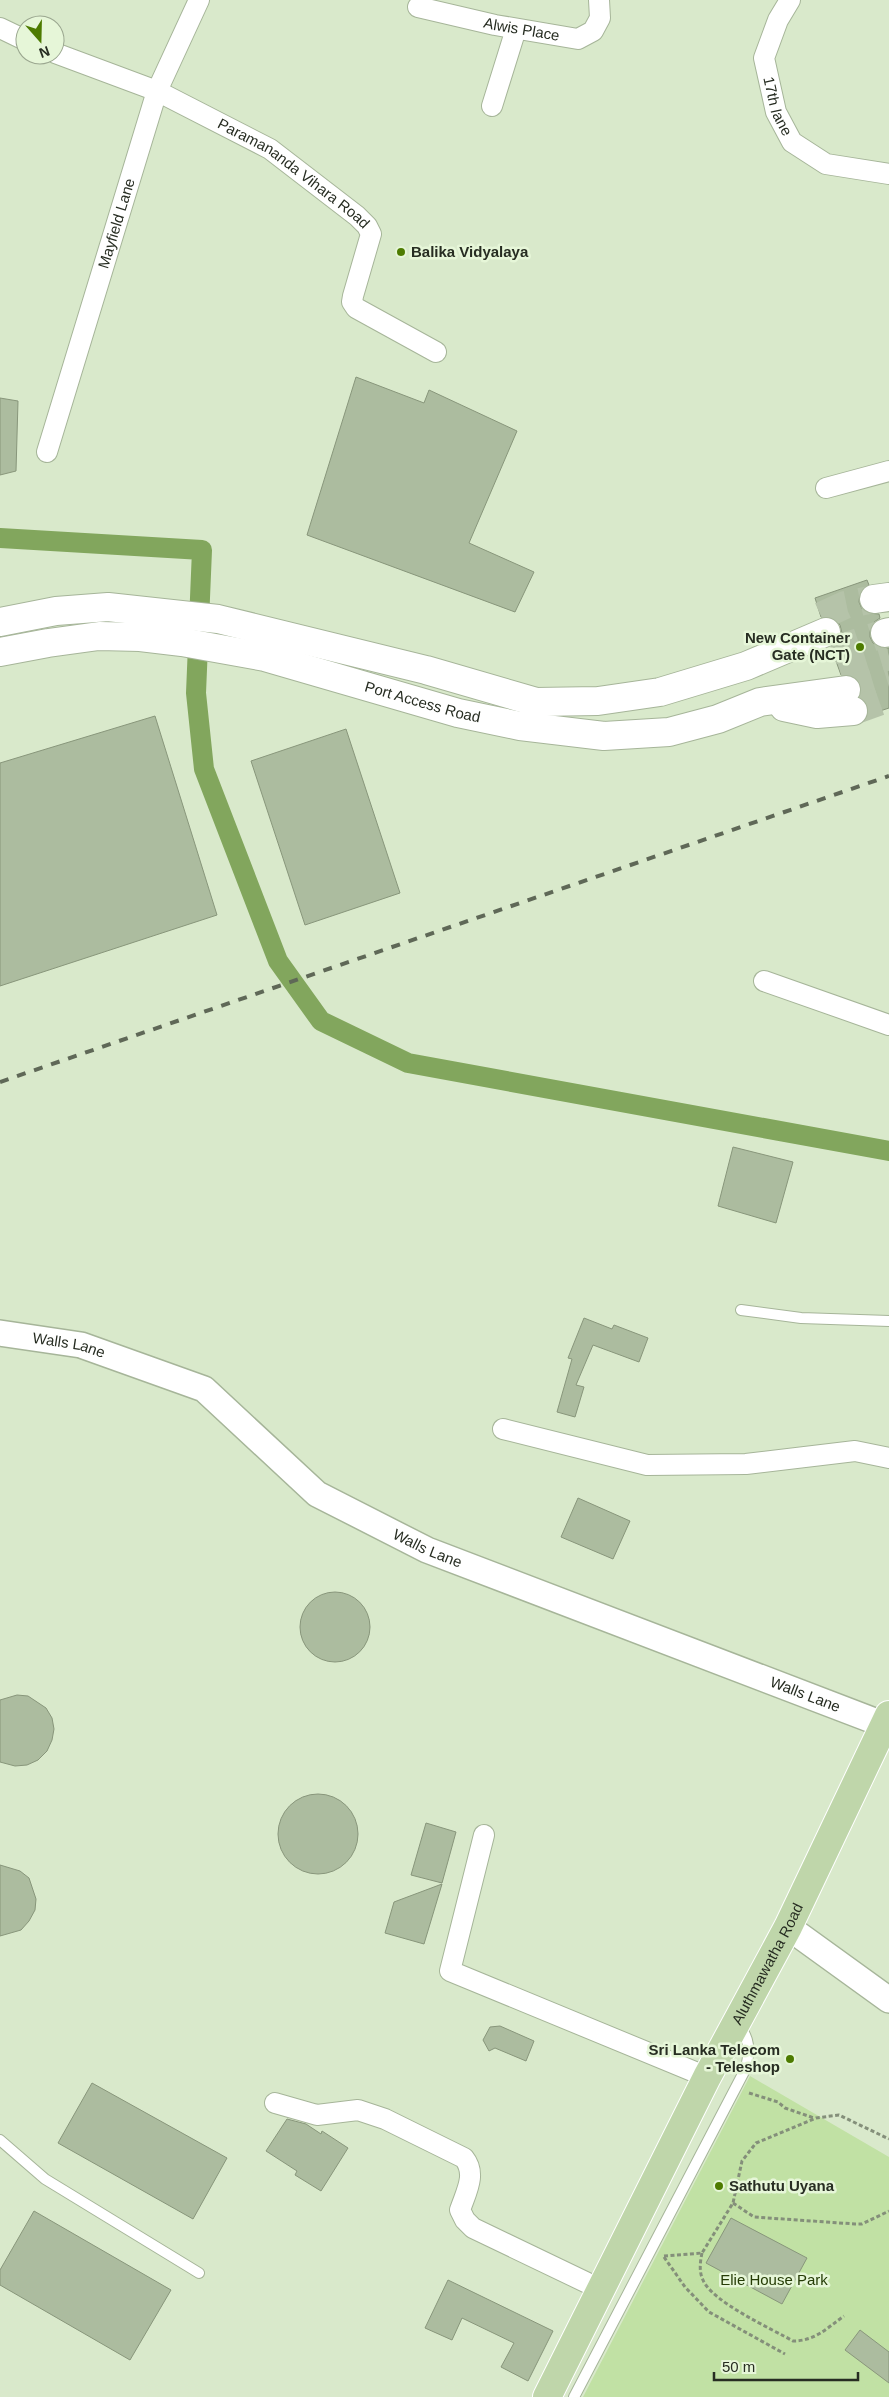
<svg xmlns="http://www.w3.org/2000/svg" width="889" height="2397" font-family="Helvetica,sans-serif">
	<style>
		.green { fill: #c1e1a4 }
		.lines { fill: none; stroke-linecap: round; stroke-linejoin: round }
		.canal { stroke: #82a65d; stroke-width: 20 }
		.building { fill: #acbc9f; stroke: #88967b }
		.secondary-tunnel { stroke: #b5c3a9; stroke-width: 28; stroke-dasharray: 28 14; stroke-linecap: butt }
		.service-casing { stroke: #a6b599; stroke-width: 12 }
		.minor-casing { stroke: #a6b599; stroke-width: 22 }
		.tertiary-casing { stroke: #a6b599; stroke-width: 28 }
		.secondary-casing { stroke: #a6b599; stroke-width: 30 }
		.primary-casing { stroke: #fff; stroke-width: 30 }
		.path { stroke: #848f7a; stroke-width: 3; stroke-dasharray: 4 2.5; stroke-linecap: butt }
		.service { stroke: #fff; stroke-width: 10 }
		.minor { stroke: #fff; stroke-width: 20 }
		.tertiary { stroke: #fff; stroke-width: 25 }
		.secondary { stroke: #fff; stroke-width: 28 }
		.primary { stroke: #bfd6aa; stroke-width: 28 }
		.rail { stroke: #5f6857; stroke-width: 4; stroke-dasharray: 9 9; stroke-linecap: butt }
		.poi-dot { fill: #4d7b00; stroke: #e6f6d8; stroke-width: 2 }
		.labels { text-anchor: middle; stroke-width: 5; stroke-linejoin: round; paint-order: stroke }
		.street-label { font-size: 15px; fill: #272d22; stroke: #e6f6d8 }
		.poi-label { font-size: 15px; font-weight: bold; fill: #272d22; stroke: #e6f6d8; text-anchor: start }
		.park-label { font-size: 15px; fill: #253c06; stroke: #e6f6d8 }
	</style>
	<rect width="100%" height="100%" fill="#d9e9cb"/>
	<polygon class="green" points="750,2076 889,2157 889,2397 583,2397"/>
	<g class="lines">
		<polyline class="canal" points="0,538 202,550 196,693 204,769 278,961 321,1021 408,1063 889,1151"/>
	</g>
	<g class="building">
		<polygon points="356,377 424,403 429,390 517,431 469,543 534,572 515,612 307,535"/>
		<polygon points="0,398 18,401 16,471 0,475"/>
		<polygon points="867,580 869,585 860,593 859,602 862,609 868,613 879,614 880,618 874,622 870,629 870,637 873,643 880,648 889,648 889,708 868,715 866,703 860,697 861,688 859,681 851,675 841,675 831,647 839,641 842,633 840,625 835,619 821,617 815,598"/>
		<polygon points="155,716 217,915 0,986 0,763"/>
		<polygon points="346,729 400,893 305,925 251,761"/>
		<polygon points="733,1147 793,1162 776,1223 718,1206"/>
		<polygon points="584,1318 612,1329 614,1325 648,1338 639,1362 593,1345 576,1385 584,1387 575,1417 557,1412 572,1359 568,1358"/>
		<polygon points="578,1498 630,1521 613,1559 561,1537"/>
		<circle cx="335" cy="1627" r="35"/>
		<polygon points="17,1695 28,1696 46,1708 52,1718 54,1729 52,1740 47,1751 38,1760 27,1765 15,1766 0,1762 0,1700"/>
		<circle cx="318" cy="1834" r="40"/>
		<polygon points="426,1823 456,1832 442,1883 411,1875"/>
		<polygon points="0,1865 20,1871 29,1878 36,1899 35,1910 29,1921 21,1930 0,1936"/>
		<polygon points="442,1884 424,1944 385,1933 394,1902"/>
		<polygon points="500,2026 534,2041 526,2061 495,2048 489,2051 483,2040 490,2027"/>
		<polygon points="92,2083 227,2158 193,2219 58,2143"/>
		<polygon points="287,2119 306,2124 321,2134 322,2131 348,2148 321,2191 295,2175 297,2171 266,2151"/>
		<polygon points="34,2211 171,2290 130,2360 0,2285 0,2270"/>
		<polygon points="731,2218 807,2258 782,2304 706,2263"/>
		<polygon points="448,2280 553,2331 528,2381 501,2367 514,2343 462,2318 452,2340 425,2328"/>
		<polygon points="860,2330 889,2352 889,2383 845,2350"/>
	</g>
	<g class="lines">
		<g class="secondary-tunnel">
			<polyline points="821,616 845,605 874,599"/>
			<polyline points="832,651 885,633"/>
			<polyline points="840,671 889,656"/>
			<polyline points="846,690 889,677"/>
			<polyline points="853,711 889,698"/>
		</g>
		<g class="service-casing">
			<g id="service">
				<polyline points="741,1310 801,1318 889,1321"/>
				<polyline points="0,2140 45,2179 199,2273"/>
				<path d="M574 2397 746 2068C750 2051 750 2038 738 2024"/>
			</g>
		</g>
		<g class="minor-casing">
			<g id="minor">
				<path id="s1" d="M790 0 778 20 764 58 776 112 792 142 826 164 889 174"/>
				<path id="s2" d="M418 7 495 25 578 39 593 31 600 18 599 0"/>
				<polyline points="0,28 25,40"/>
				<path id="s3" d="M55 53 157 91 270 149 357 216 367 226 371 234 353 296 352 302 356 308 436 352"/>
				<polyline points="492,106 516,29"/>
				<path id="s4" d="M47 452 157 91 199 0"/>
				<polyline points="826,488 889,471"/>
				<polyline points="764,981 889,1025"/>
				<polyline points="503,1429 647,1465 746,1464 855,1451 889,1458"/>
				<polyline points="484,1835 450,1971 707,2077"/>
				<path d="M275 2103 317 2115 358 2110 385 2119 464 2158C477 2174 466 2192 460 2210L465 2220 473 2228 600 2289"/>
			</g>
		</g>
		<g class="tertiary-casing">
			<g id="tertiary">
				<path id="s5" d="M0 1333 81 1345 204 1389 317 1494 427 1550 885 1725"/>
				<polyline points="788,1927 889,2000"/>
			</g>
		</g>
		<g class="secondary-casing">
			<g id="secondary">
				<polyline points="874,599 889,597"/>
				<polyline points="0,622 56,611 108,607 218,619 426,670 536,702 598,701 660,692 746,666 826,632"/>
				<polyline points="885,633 889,632"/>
				<path id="s6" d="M0 652 48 643 99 636 140 637 182 642 265 657 458 713 520 726 604 736 669 732 718 719 760 702 846 690"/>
				<polyline points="784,707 817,714 853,711"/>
			</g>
		</g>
		<g class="primary-casing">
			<g id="primary">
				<path id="s7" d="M547 2397 707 2077 788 1927 889 1715"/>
			</g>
		</g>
		<g class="path">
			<polyline points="749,2093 778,2102 785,2108 814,2118"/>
			<polyline points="733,2203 754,2217 855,2224 862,2224 889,2211"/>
			<path d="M702 2253C700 2262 699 2272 703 2280 712 2302 772 2329 793 2341 815 2341 827 2328 844 2316"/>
			<polyline points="664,2256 702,2253 733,2203 742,2161 756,2143 816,2118 839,2115 889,2139"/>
			<polyline points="664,2257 685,2287 709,2312 785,2354"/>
		</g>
		<use href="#service" class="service"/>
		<use href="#minor" class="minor"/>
		<use href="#tertiary" class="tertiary"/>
		<use href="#secondary" class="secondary"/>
		<use href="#primary" class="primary"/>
		<polyline class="rail" points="0,1082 889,776"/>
	</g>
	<g class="poi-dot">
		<circle cx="401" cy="252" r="5"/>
		<circle cx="860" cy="647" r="5"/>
		<circle cx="790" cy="2059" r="5"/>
		<circle cx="719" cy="2186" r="5"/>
	</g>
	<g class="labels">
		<g class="street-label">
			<text dy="5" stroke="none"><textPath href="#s2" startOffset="106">Alwis Place</textPath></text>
			<text dy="5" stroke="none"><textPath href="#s1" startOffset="114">17th lane</textPath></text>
			<text dy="5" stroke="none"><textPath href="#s3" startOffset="269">Paramananda Vihara Road</textPath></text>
			<text dy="5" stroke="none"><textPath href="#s4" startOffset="239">Mayfield Lane</textPath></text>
			<text dy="5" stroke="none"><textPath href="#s6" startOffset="432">Port Access Road</textPath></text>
			<text dy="5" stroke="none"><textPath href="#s5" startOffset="70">Walls Lane</textPath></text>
			<text dy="5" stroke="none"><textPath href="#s5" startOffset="490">Walls Lane</textPath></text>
			<text dy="5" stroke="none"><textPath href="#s5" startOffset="895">Walls Lane</textPath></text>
			<text dy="5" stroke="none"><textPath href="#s7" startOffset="486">Aluthmawatha Road</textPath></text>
		</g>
		<g class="poi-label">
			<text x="411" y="257">Balika Vidyalaya</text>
			<text x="850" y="643" text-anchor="end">New Container<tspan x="850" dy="17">Gate (NCT)</tspan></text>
			<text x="780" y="2055" text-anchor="end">Sri Lanka Telecom<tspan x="780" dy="17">- Teleshop</tspan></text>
			<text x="729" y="2191">Sathutu Uyana</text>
		</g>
		<g class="park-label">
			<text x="774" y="2285">Elie House Park</text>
		</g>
	</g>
	<g transform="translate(40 40) rotate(160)"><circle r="24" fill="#e6f6d8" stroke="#9aa68f"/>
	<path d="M0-4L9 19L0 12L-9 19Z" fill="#4d7b00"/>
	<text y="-8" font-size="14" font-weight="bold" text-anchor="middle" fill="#272d22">N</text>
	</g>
	<path d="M714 2372v8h144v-8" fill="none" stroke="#272d22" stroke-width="2.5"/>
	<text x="722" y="2372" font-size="15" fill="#272d22" stroke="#e6f6d8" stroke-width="4" paint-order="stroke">50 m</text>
</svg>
